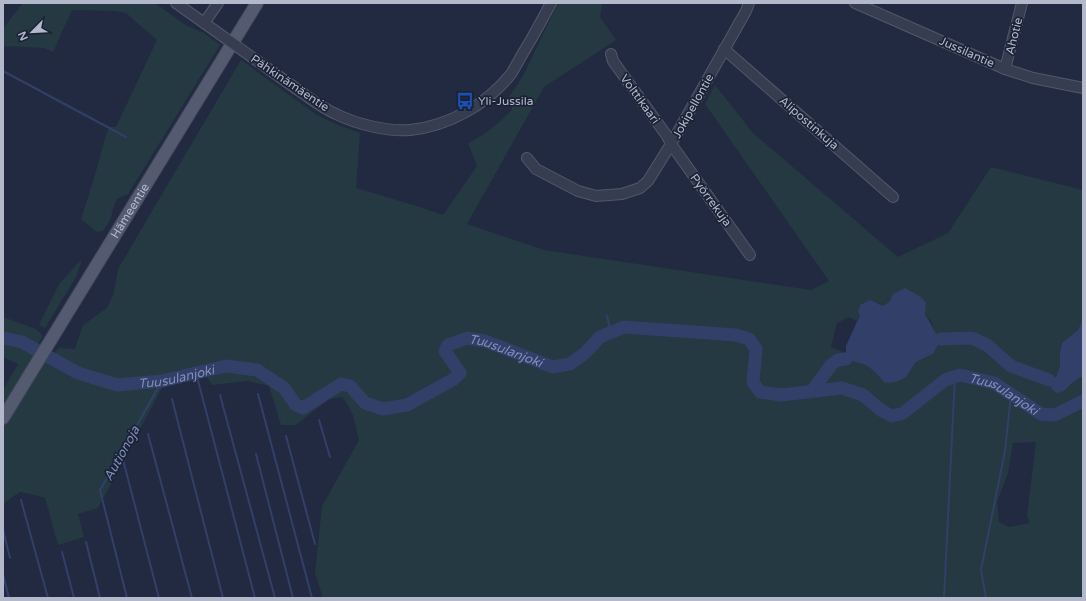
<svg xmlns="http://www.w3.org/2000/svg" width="1086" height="601" font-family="'Varela Round',sans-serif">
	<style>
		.green { fill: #243942; fill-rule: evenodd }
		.water { fill: #323f68 }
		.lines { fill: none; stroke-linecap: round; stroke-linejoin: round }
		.stream { stroke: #323f68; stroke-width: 2 }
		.river { stroke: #323f68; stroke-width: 13 }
		.minor-casing { stroke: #51586b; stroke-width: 12 }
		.major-casing { stroke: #40465a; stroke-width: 14 }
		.minor { stroke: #363d51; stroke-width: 10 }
		.major { stroke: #545b71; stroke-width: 12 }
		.minor-bridge-casing { stroke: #51586b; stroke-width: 12; stroke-linecap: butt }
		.minor-bridge { stroke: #363d51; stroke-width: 10 }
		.labels { text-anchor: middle; stroke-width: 3.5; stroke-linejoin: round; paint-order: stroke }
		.street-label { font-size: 12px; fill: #b3b8cb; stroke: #1b2236 }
		.poi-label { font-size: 12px; fill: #b3b8cb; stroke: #1b2236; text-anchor: start }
		.water-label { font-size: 13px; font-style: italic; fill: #7f8eba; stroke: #1b2236 }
	</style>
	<rect width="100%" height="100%" fill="#222a41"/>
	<g class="green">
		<polygon points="23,3 155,3 187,26 204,33 220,45 128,194 117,199 113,208 111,218 103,231 97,232 81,219 92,185 107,132 110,127 116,127 157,40 126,13 114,11 72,10 53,52 44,48 3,46 3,27 4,27"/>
		<path d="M558 3H602L600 17 616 40 544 87 467 224 544 250 811 290 829 281 705 104 715 85 753 133 898 257 948 233 991 167 1083 190V318L1078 330 1062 343 1060 352V366L1056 377 1064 391 1072 383 1083 376V598H323L315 573 322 506 359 440 353 415 348 405 342 397 329 399 296 425H281L269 386 248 381 212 385 205 374H197L164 384 98 508 78 514 84 537 58 545 48 508 45 498 30 494 20 492 5 502 3 505V390L18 364 3 357V317L36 329 43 336 34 350 51 359 58 348 75 349 83 325 107 308 114 292 118 269 241 60 317 115 338 125 360 133 356 188 420 207 443 215 477 166 468 143C484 136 500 122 512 110L509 97 523 76ZM890 301 925 315 931 321 936 335 933 354 916 362 906 377 875 372 866 365 846 359V353L831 347 837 323 849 317 857 321 860 315 878 303 883 306ZM1036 442 1027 516 1030 523 1009 527 999 522 997 502 1008 473 1013 443Z"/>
		<polygon points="82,259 76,277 45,328 39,325 59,284"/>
	</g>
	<g class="water">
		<path d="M905 288 921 297 926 303 925 315C932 323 933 332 941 339L933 354 916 362 906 377 896 382 885 383 875 372 866 365 846 359V346L860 315 858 312 860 305 870 300 883 306 890 301 893 294Z"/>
		<polygon points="1083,318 1083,376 1072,383 1064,391 1056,393 1051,388 1049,380 1056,377 1060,366 1060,352 1062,343 1078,330"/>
	</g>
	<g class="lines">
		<g class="stream">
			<polyline points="3,71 126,137"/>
			<polyline points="607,316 611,332"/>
			<polyline points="196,373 255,598"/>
			<polyline points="258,394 312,598"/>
			<polyline points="220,395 275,598"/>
			<polyline points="172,399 223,598"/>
			<polyline points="319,420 330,457"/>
			<polyline points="148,434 192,598"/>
			<polyline points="286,436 315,544"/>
			<polyline points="121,452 159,598"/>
			<polyline points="256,454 293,598"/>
			<polyline points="21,500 48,598"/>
			<polyline points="3,530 10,558"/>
			<polyline points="86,542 100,598"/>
			<polyline points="62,552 74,598"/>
			<polyline points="3,574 9,598"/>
			<polyline points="127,598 100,490 162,381"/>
			<polyline points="944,598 955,376"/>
			<polyline points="986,598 981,570 1005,451 1011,395"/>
		</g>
		<g class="river">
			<path id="s1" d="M3 338 22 342 78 373 117 385 162 381 226 366 257 370 284 388 296 405 303 408 341 384 350 386 365 403 383 409 407 405 454 379 460 373 445 351 448 345 467 338 485 341 553 367 570 364 585 353 600 337 624 327 736 335 749 339 756 349 753 382 760 392 781 395 842 388 863 395 882 411 892 416 903 413 945 380 960 375 994 383 1041 414 1055 415 1083 401"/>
			<polyline points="941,339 972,338 987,345 1011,366 1049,380"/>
			<polyline points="812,391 831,365 838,360 846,359"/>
		</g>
		<g class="minor-casing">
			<g id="minor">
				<polyline points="176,3 214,30"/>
				<polyline points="855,3 1005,69 1033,78 1083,88"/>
				<polyline points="204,23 218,3"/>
				<polyline points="724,49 893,197"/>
				<polyline points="611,54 613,61 667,136 671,144 750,255"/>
				<path d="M256 60C270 70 284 80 298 90 310 98 322 108 336 114 356 124 388 132 410 130 449 126 486 105 511 74 515 68 519 60 523 53 533 37 542 20 551 3"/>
				<polyline points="1005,69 1022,3"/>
				<polyline points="527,158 536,169 578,191 596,196 622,194 640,188 648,181 671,144 746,11 749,3"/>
			</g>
		</g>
		<g class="major-casing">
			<g id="major">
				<path id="s2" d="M3 418 257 3"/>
			</g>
		</g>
		<use href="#minor" class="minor"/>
		<use href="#major" class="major"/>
		<g class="minor-bridge-casing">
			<polyline id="minor-bridge" points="214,30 256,60"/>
		</g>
		<use href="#minor-bridge" class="minor-bridge"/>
	</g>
	<defs>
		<g id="bus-bare" transform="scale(1.38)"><path d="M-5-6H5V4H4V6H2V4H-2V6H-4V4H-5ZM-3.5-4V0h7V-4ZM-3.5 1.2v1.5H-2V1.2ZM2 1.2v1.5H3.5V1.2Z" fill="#1a4fb4" stroke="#1b2236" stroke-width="2.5" paint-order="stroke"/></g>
	</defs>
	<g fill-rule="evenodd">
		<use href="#bus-bare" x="465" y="101"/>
	</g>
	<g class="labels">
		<g class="street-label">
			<text transform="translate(1014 36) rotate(-76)" y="4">Ahotie</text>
			<text transform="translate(967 52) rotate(24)" y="4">Jussilantie</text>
			<text transform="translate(290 83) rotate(34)" y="4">Pähkinämäentie</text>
			<text transform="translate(640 99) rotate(54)" y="4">Volttikaari</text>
			<text transform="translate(693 106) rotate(-61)" y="4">Jokipellontie</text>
			<text transform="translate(809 123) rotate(41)" y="4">Alipostinkuja</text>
			<text transform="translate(711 200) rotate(54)" y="4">Pyörrekuja</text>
			<text dy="4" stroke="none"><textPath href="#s2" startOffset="243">Hämeentie</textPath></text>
		</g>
		<g class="poi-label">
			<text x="478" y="105">Yli-Jussila</text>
		</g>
		<g class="water-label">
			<text dy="5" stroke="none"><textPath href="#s1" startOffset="604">Tuusulanjoki</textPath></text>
			<text dy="5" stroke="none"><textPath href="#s1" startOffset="184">Tuusulanjoki</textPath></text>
			<text dy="5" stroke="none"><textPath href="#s1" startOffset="1191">Tuusulanjoki</textPath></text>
			<text transform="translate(121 453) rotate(-61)" y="5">Autionoja</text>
		</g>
	</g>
	<rect width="1086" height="601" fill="none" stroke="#b3b8cb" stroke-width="8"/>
	<g transform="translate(32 32) rotate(246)" stroke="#1b2236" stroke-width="3" paint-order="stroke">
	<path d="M0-3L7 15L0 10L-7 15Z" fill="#b3b8cb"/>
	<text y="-6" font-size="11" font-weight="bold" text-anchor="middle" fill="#b3b8cb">N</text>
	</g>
</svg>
